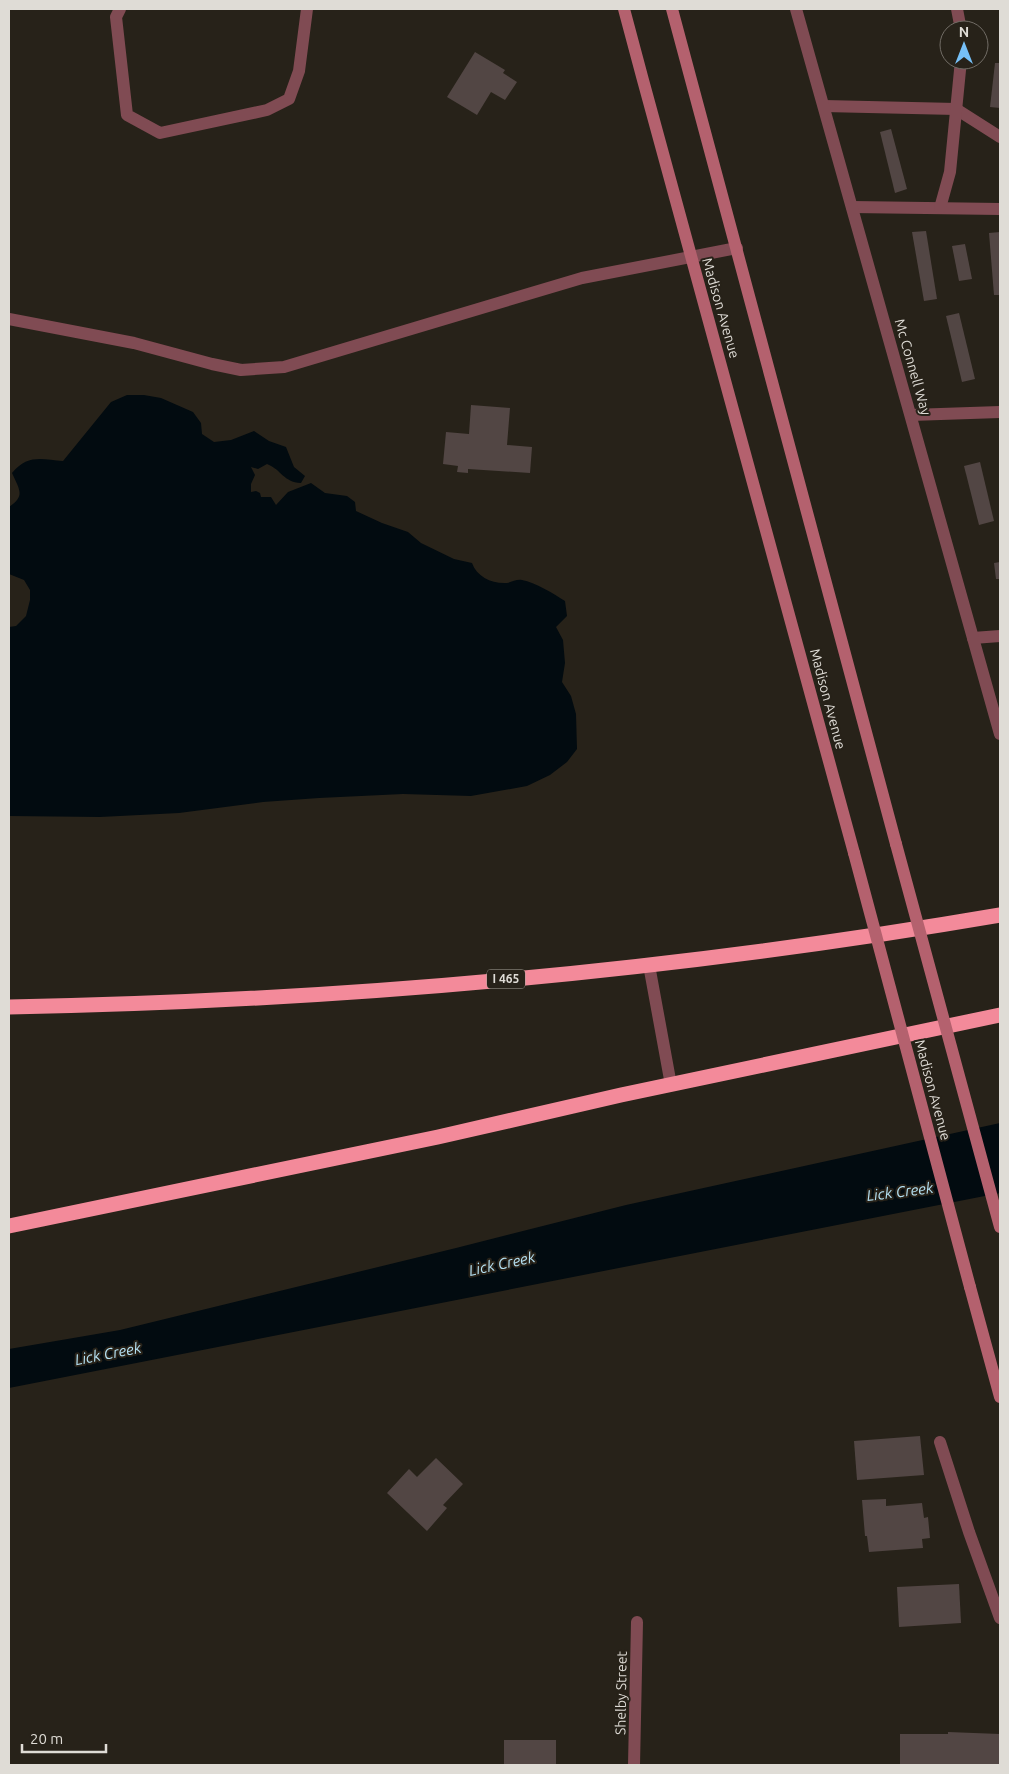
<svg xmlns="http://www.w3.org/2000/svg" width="1009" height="1774" font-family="Ubuntu,sans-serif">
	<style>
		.water { fill: #020b10 }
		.building { fill: #524644 }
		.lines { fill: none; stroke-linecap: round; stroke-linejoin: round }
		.lane { stroke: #804b53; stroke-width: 12 }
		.street { stroke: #804b53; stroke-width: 12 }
		.secondary { stroke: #b4616e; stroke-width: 12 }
		.highway { stroke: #f38a9a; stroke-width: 15 }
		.secondary-bridge { stroke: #b4616e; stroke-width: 12 }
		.labels { text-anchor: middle; stroke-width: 4; stroke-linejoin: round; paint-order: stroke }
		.shield { fill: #272219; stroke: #a8a49d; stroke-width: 1 }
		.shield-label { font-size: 12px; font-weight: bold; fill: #dfdcd6 }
		.street-label { font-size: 14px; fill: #dfdcd6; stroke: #272219 }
		.water-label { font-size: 15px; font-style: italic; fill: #b6e2f4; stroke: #272219 }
	</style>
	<rect width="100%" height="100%" fill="#272219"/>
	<g class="water">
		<path d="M127 395H144L161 398 193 412 201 423 202 434 214 442 231 440 254 431 269 441 286 447 294 467 305 476 301 483C283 482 282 470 267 464L258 469 251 467 255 475 251 484V492L256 491 260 493 261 497H271L276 505 288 492 311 483 325 493 347 496 355 502 356 511 382 523 408 532 421 543 454 559 472 563C477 577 492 584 507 583 512 582 517 579 522 580 535 582 554 594 565 601L567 616 556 627 563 640 565 663 562 682 571 696 576 714 577 749 567 762 550 775 527 786 471 796 403 794 319 798 263 802 179 813 100 817 9 816V627L16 626 26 616 30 600V590L24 580 9 574V507C26 496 19 489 12 473 27 454 42 459 63 461L111 402Z"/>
		<polygon points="1000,1123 1000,1193 9,1388 9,1349 120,1330 456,1248 626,1205"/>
	</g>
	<g class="building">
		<polygon points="475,52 505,70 503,73 517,82 505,100 491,92 477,115 447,97"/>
		<polygon points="995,63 1000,63 1000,108 990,107"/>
		<polygon points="891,129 907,189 895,193 880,132"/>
		<polygon points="926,231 937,299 924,301 912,232"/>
		<polygon points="1000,232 1000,295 994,295 989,233"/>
		<polygon points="965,244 972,279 959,281 952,246"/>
		<polygon points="959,313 975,379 962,382 946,316"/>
		<polygon points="471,405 510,408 507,445 532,447 530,473 468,469 468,473 457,472 458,466 443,464 446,432 469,434"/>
		<polygon points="980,462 994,521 979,525 964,466"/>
		<polygon points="1000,562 1000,579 996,579 994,563"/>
		<polygon points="920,1436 924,1475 857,1480 854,1441"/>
		<polygon points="436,1458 463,1484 443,1505 447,1508 427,1531 387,1493 409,1469 417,1477"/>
		<polygon points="886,1499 886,1506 922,1503 924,1518 928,1517 930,1538 922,1539 923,1548 869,1552 867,1536 865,1536 862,1500"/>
		<polygon points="959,1584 961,1623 899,1627 897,1587"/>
		<polygon points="948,1732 1000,1734 1000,1765 900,1765 900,1734 948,1734"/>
		<rect x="504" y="1740" width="52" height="25"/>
	</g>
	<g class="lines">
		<g class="lane">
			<polyline points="120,9 116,17 127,115 160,133 267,110 289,99 299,71 307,9"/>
			<polyline points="957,9 961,30"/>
			<polyline points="824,106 956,109 1000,137"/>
			<polyline points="852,207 1000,209"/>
			<polyline points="940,208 950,172 961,60"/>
			<polyline points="9,319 134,343 212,364 241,370 284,367 582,278 737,248"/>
			<polyline points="973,638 1000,636"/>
			<polyline points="649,965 671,1085"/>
		</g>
		<g class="street">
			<polyline points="796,9 1000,734"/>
			<polyline points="911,415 1000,412"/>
			<polyline points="940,1442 969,1532 1000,1618"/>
			<polyline points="634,1765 637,1622"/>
		</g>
		<g class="secondary">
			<path d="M624 9C699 291 778 572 854 853"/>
			<polyline points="672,9 896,844"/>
			<polyline points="970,1287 1000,1397"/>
		</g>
		<g class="highway">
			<path d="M9 1007C341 1001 673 971 1000 915"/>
			<polyline points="9,1226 438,1137 621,1095 1000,1015"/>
		</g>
		<g class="secondary-bridge">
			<polyline points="896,844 1000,1227"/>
			<polyline points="854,853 970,1287"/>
		</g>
	</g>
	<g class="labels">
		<rect class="shield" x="487" y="969.5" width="38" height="19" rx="4"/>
		<g class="shield-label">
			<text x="506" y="983">I 465</text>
		</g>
		<g class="street-label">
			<text transform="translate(721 308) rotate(74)" y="5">Madison Avenue</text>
			<text transform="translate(913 367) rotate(74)" y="5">Mc Connell Way</text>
			<text transform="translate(828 699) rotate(75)" y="5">Madison Avenue</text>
			<text transform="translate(933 1090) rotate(75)" y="5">Madison Avenue</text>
			<text transform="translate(621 1693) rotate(-89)" y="5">Shelby Street</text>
		</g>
		<g class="water-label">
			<text transform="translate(900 1192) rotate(-7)" y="5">Lick Creek</text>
			<text transform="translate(502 1264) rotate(-12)" y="5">Lick Creek</text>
			<text transform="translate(108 1354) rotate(-11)" y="5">Lick Creek</text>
		</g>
	</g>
	<rect width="1009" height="1774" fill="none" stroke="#dfdcd6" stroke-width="20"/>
	<g transform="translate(964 45)"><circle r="24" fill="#272219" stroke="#716c65"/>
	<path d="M0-4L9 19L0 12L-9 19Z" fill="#76c0f7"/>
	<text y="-8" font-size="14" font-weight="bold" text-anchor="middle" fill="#dfdcd6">N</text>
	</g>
	<path d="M22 1744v8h84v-8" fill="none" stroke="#dfdcd6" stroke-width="2.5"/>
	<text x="30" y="1744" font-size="15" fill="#dfdcd6" stroke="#272219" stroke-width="4" paint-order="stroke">20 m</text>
</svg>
